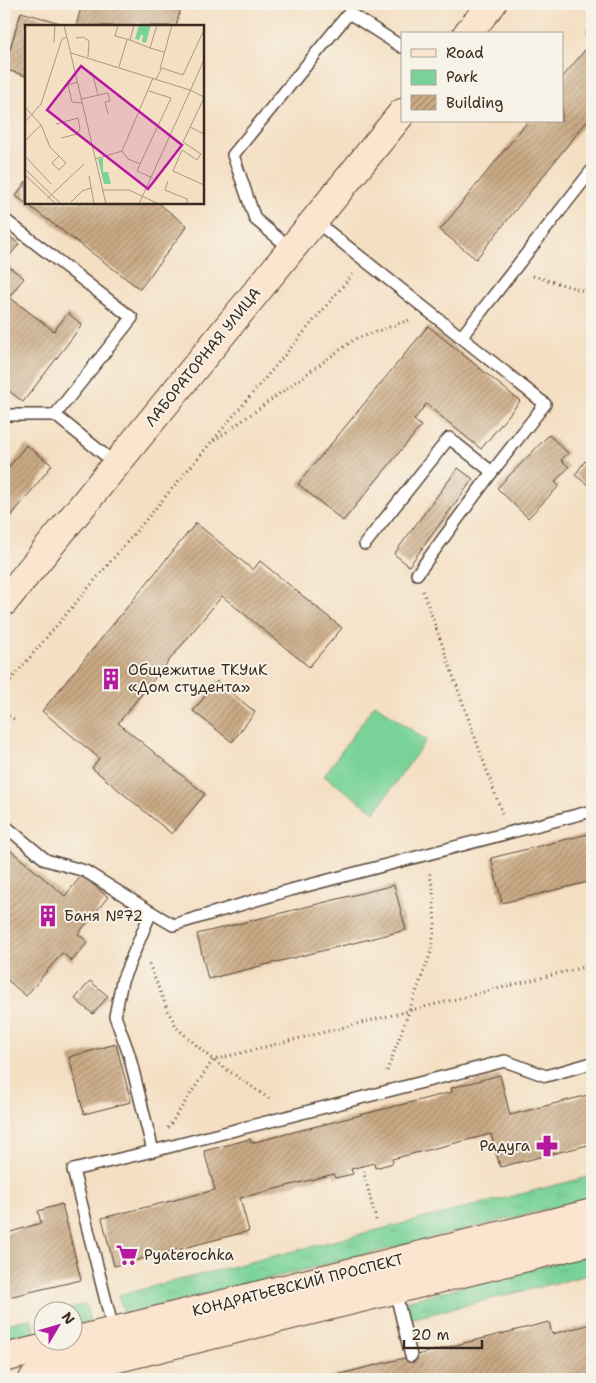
<svg xmlns="http://www.w3.org/2000/svg" width="596" height="1383" font-family="'Shantell Sans',sans-serif">
	<style>
		.grass { fill: url(#grass-tufts); stroke: #5a7e5c }
		.park { fill: #79d399; stroke: #5a7e5c }
		.building { fill: url(#building-hatch) }
		.lines { fill: none; stroke-linecap: round; stroke-linejoin: round }
		.lane-casing { stroke: #574537; stroke-width: 14 }
		.secondary-casing { stroke: #574537; stroke-width: 30 }
		.path { stroke: #574537; stroke-width: 3; stroke-dasharray: 1 4; stroke-linecap: butt }
		.lane { stroke: #fff; stroke-width: 11 }
		.secondary { stroke: #fbe5cf; stroke-width: 28 }
		.labels { text-anchor: middle; stroke-width: 4; stroke-linejoin: round; paint-order: stroke }
		.street-label { font-size: 15px; fill: #3b2a1e; stroke: #f7f3e8 }
		.poi-label { font-size: 15px; fill: #3b2a1e; stroke: #f7f3e8; text-anchor: start }
		.inset-road { fill: none; stroke: #aa9781; stroke-width: 1 }
		.view { fill: #b5179e; fill-opacity: 0.15; stroke: #b5179e; stroke-width: 2.5 }
		.inset-edge { fill: none; stroke: #3b2a1e; stroke-width: 2.5 }
	</style>
	<defs>
		<pattern id="grass-tufts" width="24" height="20" patternUnits="userSpaceOnUse" patternTransform="scale(1.25)"><rect width="24" height="20" fill="#79d399"/><path d="M3 7l-1-3M5 7V3M7 7l1-3M15 17l-1-3M17 17v-4M19 17l1-3" fill="none" stroke="#6ab583"/></pattern>
		<pattern id="building-hatch" width="6" height="6" patternUnits="userSpaceOnUse" patternTransform="scale(1.25)"><rect width="6" height="6" fill="#caaa85"/><path d="M-1 1l2-2M0 6l6-6M5 7l2-2" fill="none" stroke="#a58b6c"/></pattern>
	</defs>
	<rect width="100%" height="100%" fill="#f7f3e8"/>
	<filter id="ink" filterUnits="userSpaceOnUse"><feTurbulence type="fractalNoise" baseFrequency=".02" numOctaves="2"/><feDisplacementMap in="SourceGraphic" scale="10" xChannelSelector="R" yChannelSelector="G"/><feConvolveMatrix kernelMatrix="1 2 1 2 8 2 1 2 1" color-interpolation-filters="sRGB"/></filter>
	<filter id="wash" filterUnits="userSpaceOnUse"><feTurbulence type="fractalNoise" baseFrequency=".0096" numOctaves="4" result="noise"/><feDisplacementMap in="SourceGraphic" scale="20" xChannelSelector="R" yChannelSelector="G"/><feGaussianBlur stdDeviation="1.12" result="paint"/><feColorMatrix in="noise" values="0 0 0 0 0 0 0 0 0 0 0 0 0 0 0 0 0 1.4 0 .05"/><feComposite in="paint" operator="in"/></filter>
	<g filter="url(#wash)">
		<rect width="100%" height="100%" fill="#f4dfc3"/>
		<g class="grass">
			<polygon points="592,1176 592,1198 124,1315 119,1295"/>
			<polygon points="592,1254 592,1274 410,1319 406,1301"/>
			<polygon points="86,1304 90,1322 73,1326 72,1310 62,1310"/>
			<polygon points="31,1318 36,1335 4,1343 4,1325"/>
		</g>
		<polygon class="park" points="375,704 426,740 375,812 324,776"/>
		<g id="blocks">
			<g class="building">
				<polygon points="82,4 182,4 176,26 76,26"/>
				<polygon points="21,12 60,23 59,26 26,26 26,76 4,69"/>
				<polygon points="588,46 592,47 592,115 476,259 440,230 528,121 562,121 562,78"/>
				<polygon points="26,181 26,202 157,202 187,226 140,289 16,196"/>
				<polygon points="4,232 19,244 4,263 24,278 9,297 54,331 68,313 82,325 23,402 4,387"/>
				<polygon points="428,326 520,401 481,449 426,404 414,420 421,426 343,521 298,484"/>
				<polygon points="549,435 568,453 561,460 569,467 555,482 559,486 528,518 497,488"/>
				<polygon points="26,445 52,465 4,525 4,474"/>
				<polygon points="585,461 592,466 592,488 575,475"/>
				<polygon points="458,468 473,479 409,566 394,554"/>
				<polygon points="196,523 253,570 260,561 342,628 309,667 222,596 118,723 205,794 172,834 92,768 99,758 42,711"/>
				<polygon points="217,681 255,712 232,742 193,711"/>
				<polygon points="592,833 592,881 502,903 491,858"/>
				<polygon points="4,845 65,896 82,875 108,897 78,934 88,942 72,961 62,953 26,996 4,977"/>
				<polygon points="394,885 406,930 208,979 197,934"/>
				<polygon points="90,981 108,996 93,1014 75,999"/>
				<polygon points="116,1044 131,1102 84,1114 69,1057"/>
				<polygon points="500,1075 510,1115 592,1094 592,1144 500,1167 491,1134 392,1159 393,1163 375,1168 374,1163 351,1169 353,1174 335,1178 334,1174 240,1198 249,1231 114,1266 102,1218 215,1190 204,1151 250,1139 251,1143 376,1111 452,1092 451,1088"/>
				<polygon points="62,1204 81,1280 4,1298 4,1234 41,1223 38,1211"/>
				<polygon points="549,1322 552,1334 592,1324 592,1379 563,1379 562,1373 536,1379 320,1379"/>
			</g>
		</g>
	</g>
	<g filter="url(#ink)">
		<use href="#blocks" fill-opacity="0" stroke="#574537" stroke-width="1"/>
		<g class="lines">
			<g class="lane-casing">
				<g id="lane">
					<polyline points="4,219 132,318 55,415 4,415"/>
					<polyline points="314,220 545,404 492,472 449,438 365,544"/>
					<polyline points="291,249 255,219 233,155 349,13 402,47"/>
					<polyline points="462,336 592,170"/>
					<polyline points="55,415 116,464"/>
					<polyline points="417,574 492,472"/>
					<polyline points="4,825 46,860 85,871 151,912"/>
					<polyline points="153,1151 505,1061 546,1076 592,1063"/>
					<polyline points="395,1290 411,1356"/>
					<polyline points="114,1333 73,1170 153,1151 129,1054 115,1016 122,981 151,912 173,925 283,892 592,811"/>
				</g>
			</g>
			<g class="secondary-casing">
				<g id="secondary">
					<polyline points="467,34 492,4"/>
					<polyline points="4,602 402,113"/>
					<polyline points="4,1358 592,1213"/>
					<polyline points="33,1379 592,1241"/>
				</g>
			</g>
			<g class="path">
				<polyline points="585,34 592,35"/>
				<polyline points="533,276 592,293"/>
				<polyline points="214,441 355,339 409,320"/>
				<polyline points="423,591 503,816"/>
				<polyline points="4,688 353,274"/>
				<polyline points="4,714 14,719"/>
				<polyline points="149,964 168,1011 177,1028 213,1060 271,1100"/>
				<polyline points="387,1071 431,952 435,924 433,890 429,871"/>
				<polyline points="168,1128 213,1060 592,965"/>
				<polyline points="362,1166 376,1220"/>
			</g>
			<use href="#lane" class="lane"/>
			<use href="#secondary" class="secondary"/>
		</g>
	</g>
	<defs>
		<g id="building-bare" transform="scale(1.725)"><path d="M-4-6H4V6H1V3H-1V6H-4ZM-2.5-4.3h1.7v1.8h-1.7ZM.8-4.3h1.7v1.8H.8ZM-2.5-1h1.7V.8h-1.7ZM.8-1h1.7V.8H.8Z" fill="#b5179e" stroke="#f7f3e8" stroke-width="2.5" paint-order="stroke"/></g>
		<g id="pharmacy-bare" transform="scale(1.725)"><path d="M-2-6h4v4h4v4h-4v4h-4v-4h-4v-4h4Z" fill="#b5179e" stroke="#f7f3e8" stroke-width="2.5" paint-order="stroke"/></g>
		<g id="supermarket-bare" transform="scale(1.725)"><path d="M-6-5.5h2.5l.6 2H6L4.5 2H-2.5L-4.4-4H-6ZM-1.5 3.2a1.3 1.3 0 1 0 .1 0ZM3 3.2a1.3 1.3 0 1 0 .1 0Z" fill="#b5179e" stroke="#f7f3e8" stroke-width="2.5" paint-order="stroke"/></g>
	</defs>
	<g fill-rule="evenodd">
		<use href="#building-bare" x="111" y="679"/>
		<use href="#building-bare" x="48" y="916"/>
		<use href="#pharmacy-bare" x="547" y="1146"/>
		<use href="#supermarket-bare" x="127" y="1255"/>
	</g>
	<g class="labels">
		<g class="street-label">
			<text transform="translate(203 357) rotate(-51)" y="5">ЛАБОРАТОРНАЯ УЛИЦА</text>
			<text transform="translate(298 1285) rotate(-14)" y="5">КОНДРАТЬЕВСКИЙ ПРОСПЕКТ</text>
		</g>
		<g class="poi-label">
			<text x="128" y="675">Общежитие ТКУиК<tspan x="128" dy="17">«Дом студента»</tspan></text>
			<text x="64" y="921">Баня №72</text>
			<text x="530" y="1151" text-anchor="end">Радуга</text>
			<text x="144" y="1260">Pyaterochka</text>
		</g>
	</g>
	<g transform="translate(25 25)">
		<rect width="179" height="179" fill="#f4dfc3"/>
		<path d="M78 133V147H83L86 159H79L73 134Z" fill="#79d399"/>
		<path d="M114 0H126L121 18 117 17 118 10H116L114 15 110 14Z" fill="#79d399"/>
		<path class="inset-road" d="M39 0 81 179M93 0 90 11 105 15 109 0M132 0 125 23 139 27M51 13 58 12 64 16 63 32M105 15 125 23M29 17 30 0M46 28 165 65 179 72M94 42 102 15M135 44 147 0M67 47 73 70M131 54 137 43 158 50 179 5M52 57 43 60 47 77 57 78M179 73 158 117 176 129 172 135 157 125 148 146 179 160M56 74 83 68 85 76 80 77 83 89M0 82 16 100 25 122 41 138 34 145 27 138 34 131M0 97 16 79 37 14 42 12M31 99 53 93 55 104 52 109 36 113M165 102 179 109M0 116 16 100M0 131 26 159M70 134 97 126M115 139 146 73 124 66M0 144 36 179M0 150 31 179M64 151 69 179M128 153 112 146 115 139 103 134 97 126 128 53M143 156 140 165 162 174V179M77 165H104L134 179M22 174 59 139M46 177 57 166 66 163M114 179 179 35"/>
		<path class="view" d="M56 41 157 120 123 164 22 85Z"/>
		<rect width="179" height="179" class="inset-edge"/>
	</g>
	<rect width="596" height="1383" fill="none" stroke="#f7f3e8" stroke-width="20"/>
	<rect x="401" y="32" width="162" height="90" fill="#f7f3e8" stroke="#aca397"/>
	<rect x="411" y="49" width="25" height="8" fill="#fbe5cf" stroke="#aca397"/>
	<text x="446" y="58" font-size="15" fill="#3b2a1e">Road</text>
	<rect x="411" y="70" width="25" height="15" fill="#79d399" stroke="#aca397"/>
	<text x="446" y="82" font-size="15" fill="#3b2a1e">Park</text>
	<rect x="411" y="95" width="25" height="15" fill="url(#building-hatch)" stroke="#aca397"/>
	<text x="446" y="108" font-size="15" fill="#3b2a1e">Building</text>
	<g transform="translate(58 1326) rotate(52)"><circle r="24" fill="#f7f3e8" stroke="#aca397"/>
	<path d="M0-4L9 19L0 12L-9 19Z" fill="#b5179e"/>
	<text y="-8" font-size="14" font-weight="bold" text-anchor="middle" fill="#3b2a1e">N</text>
	</g>
	<path d="M404 1340v8h78v-8" fill="none" stroke="#3b2a1e" stroke-width="2.5"/>
	<text x="411" y="1340" font-size="15" fill="#3b2a1e" stroke="#f7f3e8" stroke-width="4" paint-order="stroke">20 m</text>
</svg>
